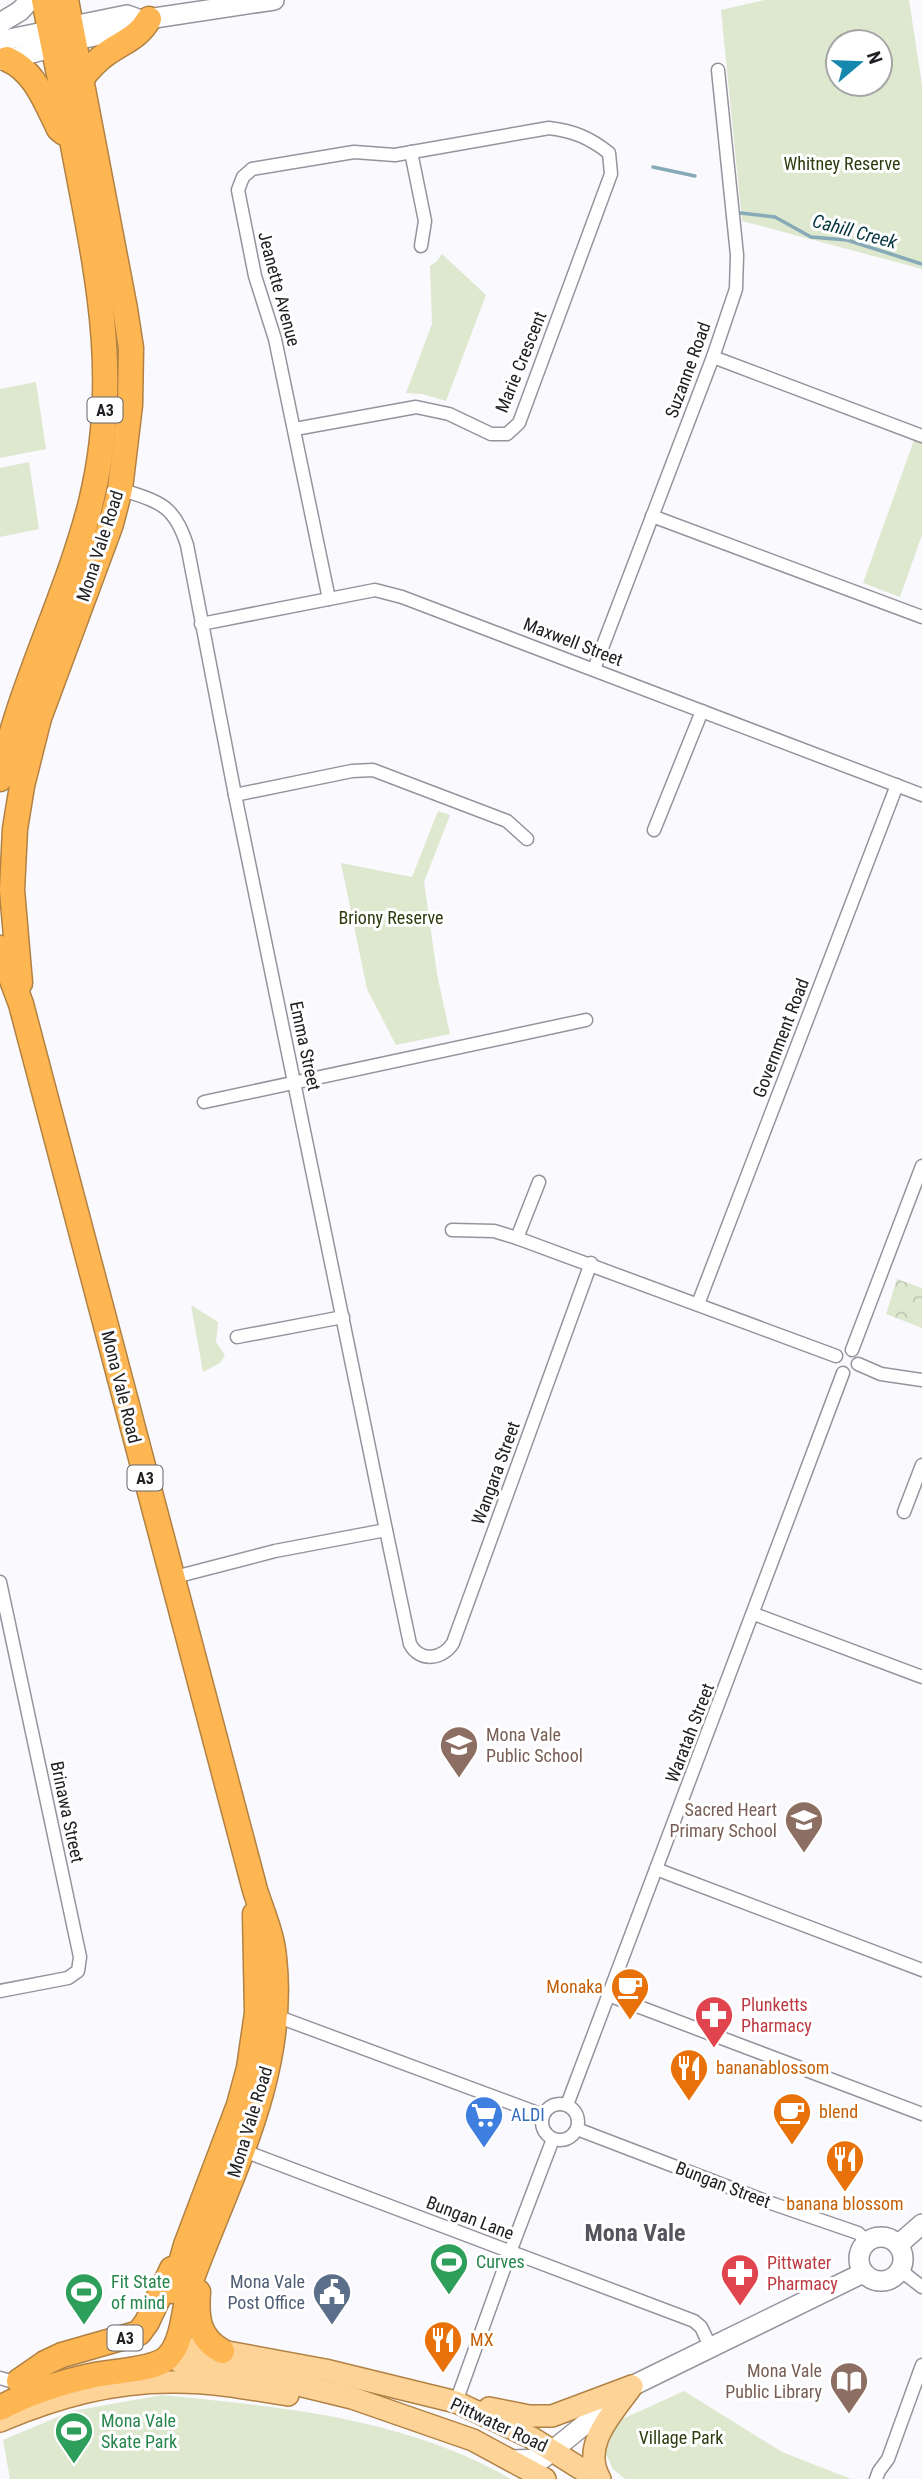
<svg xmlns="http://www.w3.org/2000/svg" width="922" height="2479" font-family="'Roboto Condensed',sans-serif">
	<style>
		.forest { fill: url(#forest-crowns) }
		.green { fill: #dee8cf; fill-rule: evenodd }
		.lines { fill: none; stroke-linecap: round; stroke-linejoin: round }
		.stream { stroke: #86aab7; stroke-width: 3.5 }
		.street-casing { stroke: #96939d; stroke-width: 15 }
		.secondary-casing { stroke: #96939d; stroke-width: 22 }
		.primary-casing { stroke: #b18243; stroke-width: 24 }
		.highway-casing { stroke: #b18243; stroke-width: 27 }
		.street { stroke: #fff; stroke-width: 12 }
		.secondary { stroke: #fff; stroke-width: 19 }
		.primary { stroke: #fed398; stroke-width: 21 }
		.highway { stroke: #feb653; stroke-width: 24 }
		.labels { text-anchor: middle; stroke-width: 6; stroke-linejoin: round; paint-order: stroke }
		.shield { fill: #fff; stroke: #646366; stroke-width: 2 }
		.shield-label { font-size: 16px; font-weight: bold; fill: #212024 }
		.park-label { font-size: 18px; fill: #2e3c0f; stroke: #fff }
		.street-label { font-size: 18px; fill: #212024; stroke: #fff }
		.education-label { font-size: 18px; fill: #785e54; stroke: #fff; text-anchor: end }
		.food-label { font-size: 18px; fill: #c56008; stroke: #fff; text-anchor: start }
		.health-label { font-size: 18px; fill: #be3a42; stroke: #fff; text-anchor: start }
		.shop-label { font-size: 18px; fill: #366cbe; stroke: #fff; text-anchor: start }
		.leisure-label { font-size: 18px; fill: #27864d; stroke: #fff; text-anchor: start }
		.service-label { font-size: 18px; fill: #4e5e75; stroke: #fff; text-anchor: end }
		.water-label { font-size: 19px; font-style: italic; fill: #063642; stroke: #fff }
		.district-label { font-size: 24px; font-weight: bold; fill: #56545d; stroke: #fff }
	</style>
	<defs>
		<pattern id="forest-crowns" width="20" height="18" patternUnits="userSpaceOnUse" patternTransform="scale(1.75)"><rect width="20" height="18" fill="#dee8cf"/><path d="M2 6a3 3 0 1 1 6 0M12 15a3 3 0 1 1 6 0" fill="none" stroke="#bec7b2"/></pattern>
	</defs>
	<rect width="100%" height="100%" fill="#faf9fe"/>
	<polygon class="forest" points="897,1279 922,1288 922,1328 886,1314"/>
	<g class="green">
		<path d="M764 0H909L922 85V269L742 221 721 10ZM838 42H880V84H838Z"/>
		<polygon points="442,254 486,295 446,401 422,394 406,393 432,324 430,266 436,262"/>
		<polygon points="36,382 46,449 0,458 0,389"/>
		<polygon points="914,440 922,443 922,535 900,597 863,583"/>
		<polygon points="29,462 39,529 0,537 0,468"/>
		<polygon points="438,811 450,815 424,882 437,974 450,1034 396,1045 367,989 341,863 412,877"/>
		<polygon points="191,1305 218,1322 216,1342 225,1355 220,1363 203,1372"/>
		<polygon points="684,2391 782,2452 851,2479 625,2479 613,2469 605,2452 618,2421"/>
		<path d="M162 2395C282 2407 405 2418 511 2479H10L3 2440 72 2411Z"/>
	</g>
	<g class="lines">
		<g class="stream">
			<polyline points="653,167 695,176"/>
			<polyline points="741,213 775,217 811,237 847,240 922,264"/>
		</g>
		<g class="street-casing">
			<g id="street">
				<polyline points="411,152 425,221 421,246"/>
				<polyline points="713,357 922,436"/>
				<path d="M295 429 416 407 449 414 491 434H507L519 423 611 174 609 153C590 138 574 131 549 128L395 155 354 152 252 169 243 177 238 190 255 276 275 339 329 599"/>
				<path d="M120 489C159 502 174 504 187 545L235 795 386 1530 410 1644C420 1663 443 1659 453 1643L591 1263"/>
				<polyline points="652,516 922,617"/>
				<polyline points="201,624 375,590 402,597 922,795"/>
				<polyline points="594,669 713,357 736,289 737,255 718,70"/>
				<polyline points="235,795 352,771 373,770 507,821 527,839"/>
				<polyline points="654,830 702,711"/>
				<polyline points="204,1102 586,1020"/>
				<polyline points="452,1230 494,1231 517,1238 836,1356"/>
				<polyline points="517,1238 539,1182"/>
				<polyline points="698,1304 897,785"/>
				<polyline points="237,1337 343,1317"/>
				<polyline points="852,1350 922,1166"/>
				<polyline points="858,1364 881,1374 922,1380"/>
				<polyline points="904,1512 922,1465"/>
				<polyline points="171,1578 275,1551 386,1530"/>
				<polyline points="0,1582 80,1957 78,1971 68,1978 0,1991"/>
				<polyline points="754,1614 922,1677"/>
				<polyline points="656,1869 922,1970"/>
				<polyline points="608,1995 922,2114"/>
				<polyline points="276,2016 543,2115"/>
				<circle cx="560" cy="2122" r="18"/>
				<polyline points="567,2105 843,1373"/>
				<polyline points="577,2129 765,2201 858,2233 867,2241"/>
				<polyline points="244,2151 694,2321 701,2327 711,2348"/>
				<polyline points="900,2270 922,2287"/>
				<polyline points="0,2378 17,2383"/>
				<polyline points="456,2402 510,2252 553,2139"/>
				<polyline points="876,2479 879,2471 888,2459 922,2365"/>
			</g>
		</g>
		<g class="secondary-casing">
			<g id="secondary">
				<polyline points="0,23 20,11 30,0"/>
				<polyline points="0,41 127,15 141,20"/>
				<path d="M0 60C26 56 49 48 74 41 96 34 122 34 141 20L274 0"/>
				<circle cx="881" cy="2259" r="22"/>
				<polyline points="898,2245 922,2224"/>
				<polyline points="512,2460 542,2459 632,2386 863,2273"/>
			</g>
		</g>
		<g class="primary-casing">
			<g id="primary">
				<polyline points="175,2347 222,2351 325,2370 456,2402 532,2438 597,2479"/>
				<polyline points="172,2353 177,2360 184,2365 253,2374 352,2398 473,2440 545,2479"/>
				<polyline points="489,2408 529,2416 552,2416 632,2386"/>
				<path d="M0 2421C57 2397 114 2381 176 2382 214 2382 251 2389 288 2395"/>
				<path d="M600 2479C580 2445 613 2413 632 2386"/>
			</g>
		</g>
		<g class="highway-casing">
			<g id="highway">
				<path d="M7 59C35 71 46 103 59 129L64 133"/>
				<path d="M82 78C89 69 96 61 106 54 124 41 137 39 149 19"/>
				<path d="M0 779C20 684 67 597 91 502 119 387 101 291 79 177 68 118 56 59 44 0"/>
				<path d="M0 948 21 1004 255 1890C262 1912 272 1934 274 1957 287 2072 231 2173 192 2278 184 2301 185 2342 167 2358 153 2371 109 2371 90 2376 59 2383 28 2393 0 2408"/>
				<polyline points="20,983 12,890 15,829 22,786 39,718 111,524 120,489 130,405 131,348 125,309 66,0"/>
				<polyline points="173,2291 186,2245 239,2105 249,2068 257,2013 255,1914"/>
				<path d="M198 2292C196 2317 198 2338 222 2351"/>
				<polyline points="19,2381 45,2363 62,2355 139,2333 147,2322 172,2269"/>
			</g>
		</g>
		<use href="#street" class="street"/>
		<use href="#secondary" class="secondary"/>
		<use href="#primary" class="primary"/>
		<use href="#highway" class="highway"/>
	</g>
	<defs>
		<g id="school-pin" transform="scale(2.0125)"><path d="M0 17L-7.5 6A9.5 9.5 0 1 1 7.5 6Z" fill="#8d6e63" stroke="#fff"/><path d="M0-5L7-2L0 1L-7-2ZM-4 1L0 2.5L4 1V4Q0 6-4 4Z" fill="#fff"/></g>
		<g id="cafe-pin" transform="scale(2.0125)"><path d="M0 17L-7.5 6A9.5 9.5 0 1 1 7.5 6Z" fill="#e8710a" stroke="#fff"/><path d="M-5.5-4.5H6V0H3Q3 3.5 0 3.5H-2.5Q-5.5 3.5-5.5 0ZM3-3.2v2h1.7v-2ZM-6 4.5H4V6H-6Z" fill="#fff"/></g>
		<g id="pharmacy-pin" transform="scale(2.0125)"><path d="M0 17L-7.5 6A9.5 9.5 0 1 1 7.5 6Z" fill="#e0444e" stroke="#fff"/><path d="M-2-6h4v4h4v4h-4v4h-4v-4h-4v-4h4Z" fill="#fff"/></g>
		<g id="restaurant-pin" transform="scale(2.0125)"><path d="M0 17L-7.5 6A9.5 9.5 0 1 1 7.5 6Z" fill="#e8710a" stroke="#fff"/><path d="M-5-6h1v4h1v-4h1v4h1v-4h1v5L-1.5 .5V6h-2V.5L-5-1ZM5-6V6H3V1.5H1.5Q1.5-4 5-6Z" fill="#fff"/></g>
		<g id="supermarket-pin" transform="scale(2.0125)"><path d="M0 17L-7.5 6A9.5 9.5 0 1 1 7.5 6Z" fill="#3f7fe0" stroke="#fff"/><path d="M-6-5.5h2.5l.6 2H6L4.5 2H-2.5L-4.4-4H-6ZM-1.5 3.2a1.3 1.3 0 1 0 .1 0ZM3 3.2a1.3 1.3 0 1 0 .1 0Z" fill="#fff"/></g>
		<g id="stadium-pin" transform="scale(2.0125)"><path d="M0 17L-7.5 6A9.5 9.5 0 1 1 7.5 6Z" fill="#2e9e5b" stroke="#fff"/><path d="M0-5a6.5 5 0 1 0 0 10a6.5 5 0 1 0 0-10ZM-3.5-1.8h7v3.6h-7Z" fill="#fff"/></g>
		<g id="civic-pin" transform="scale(2.0125)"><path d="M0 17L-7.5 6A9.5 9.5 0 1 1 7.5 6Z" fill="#5c6f8a" stroke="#fff"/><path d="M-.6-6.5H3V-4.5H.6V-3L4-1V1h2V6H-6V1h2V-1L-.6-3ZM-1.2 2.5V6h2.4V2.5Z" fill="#fff"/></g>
		<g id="library-pin" transform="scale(2.0125)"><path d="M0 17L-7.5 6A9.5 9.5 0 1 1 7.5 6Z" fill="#8d6e63" stroke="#fff"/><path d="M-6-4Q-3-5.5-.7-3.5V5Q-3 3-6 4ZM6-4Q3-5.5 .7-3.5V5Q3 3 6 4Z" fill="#fff"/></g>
	</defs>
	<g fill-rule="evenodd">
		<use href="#school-pin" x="459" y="1745"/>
		<use href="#school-pin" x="804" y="1820"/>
		<use href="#cafe-pin" x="630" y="1987"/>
		<use href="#pharmacy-pin" x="714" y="2015"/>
		<use href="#restaurant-pin" x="689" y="2068"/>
		<use href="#cafe-pin" x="792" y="2112"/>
		<use href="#supermarket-pin" x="484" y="2115"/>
		<use href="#restaurant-pin" x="845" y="2159"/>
		<use href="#stadium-pin" x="449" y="2262"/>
		<use href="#pharmacy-pin" x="740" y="2273"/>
		<use href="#stadium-pin" x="84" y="2292"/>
		<use href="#civic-pin" x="332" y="2292"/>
		<use href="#restaurant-pin" x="443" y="2340"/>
		<use href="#library-pin" x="849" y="2381"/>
		<use href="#stadium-pin" x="74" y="2431"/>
	</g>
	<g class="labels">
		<g class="shield">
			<rect x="87.5" y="397.5" width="35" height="25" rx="5"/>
			<rect x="127.5" y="1465.5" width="35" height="25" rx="5"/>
			<rect x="107.5" y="2325.5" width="35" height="25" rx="5"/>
		</g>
		<g class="shield-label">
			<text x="105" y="416">A3</text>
			<text x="145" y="1484">A3</text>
			<text x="125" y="2344">A3</text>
		</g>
		<g class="park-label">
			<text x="842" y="170">Whitney Reserve</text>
			<text x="391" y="924">Briony Reserve</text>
			<text x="681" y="2444">Village Park</text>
		</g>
		<g class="street-label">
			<text transform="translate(279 289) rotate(75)" y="6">Jeanette Avenue</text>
			<text transform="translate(521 362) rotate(-68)" y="6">Marie Crescent</text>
			<text transform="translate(688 370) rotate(-70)" y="6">Suzanne Road</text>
			<text transform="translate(100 546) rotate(-72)" y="6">Mona Vale Road</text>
			<text transform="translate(573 642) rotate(21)" y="6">Maxwell Street</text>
			<text transform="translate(781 1038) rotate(-69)" y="6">Government Road</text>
			<text transform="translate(305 1046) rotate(78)" y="6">Emma Street</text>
			<text transform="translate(121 1387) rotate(76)" y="6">Mona Vale Road</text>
			<text transform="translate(496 1473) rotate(-70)" y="6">Wangara Street</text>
			<text transform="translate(690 1733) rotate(-69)" y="6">Waratah Street</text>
			<text transform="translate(67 1812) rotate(78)" y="6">Brinawa Street</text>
			<text transform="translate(250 2122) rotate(-73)" y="6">Mona Vale Road</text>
			<text transform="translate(723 2185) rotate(21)" y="6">Bungan Street</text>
			<text transform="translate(470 2218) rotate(21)" y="6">Bungan Lane</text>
			<text transform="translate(499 2425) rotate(25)" y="6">Pittwater Road</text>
		</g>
		<g class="education-label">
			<text x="486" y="1741" text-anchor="start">Mona Vale<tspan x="486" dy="21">Public School</tspan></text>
			<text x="777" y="1816">Sacred Heart<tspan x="777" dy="21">Primary School</tspan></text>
			<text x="822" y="2377">Mona Vale<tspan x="822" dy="21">Public Library</tspan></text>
		</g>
		<g class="food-label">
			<text x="603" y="1993" text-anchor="end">Monaka</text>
			<text x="716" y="2074">bananablossom</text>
			<text x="819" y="2118">blend</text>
			<text x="845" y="2210" text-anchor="middle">banana blossom</text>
			<text x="470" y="2346">MX</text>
		</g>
		<g class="health-label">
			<text x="741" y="2011">Plunketts<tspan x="741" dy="21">Pharmacy</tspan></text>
			<text x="767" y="2269">Pittwater<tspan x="767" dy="21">Pharmacy</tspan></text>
		</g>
		<g class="shop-label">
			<text x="511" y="2121">ALDI</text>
		</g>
		<g class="leisure-label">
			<text x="476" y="2268">Curves</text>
			<text x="111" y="2288">Fit State<tspan x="111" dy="21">of mind</tspan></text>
			<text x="101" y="2427">Mona Vale<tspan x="101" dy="21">Skate Park</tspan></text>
		</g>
		<g class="service-label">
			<text x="305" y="2288">Mona Vale<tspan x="305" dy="21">Post Office</tspan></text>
		</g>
		<g class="water-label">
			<text transform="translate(855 231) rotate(15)" y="7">Cahill Creek</text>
		</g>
		<g class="district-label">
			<text x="635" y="2241">Mona Vale</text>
		</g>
	</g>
	<g transform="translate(859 63) rotate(71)"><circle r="33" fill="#ffffff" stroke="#a6a6a7" stroke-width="2"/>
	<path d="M0-5L12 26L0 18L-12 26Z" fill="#1687ad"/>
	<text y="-10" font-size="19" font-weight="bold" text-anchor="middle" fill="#212024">N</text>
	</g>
</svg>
